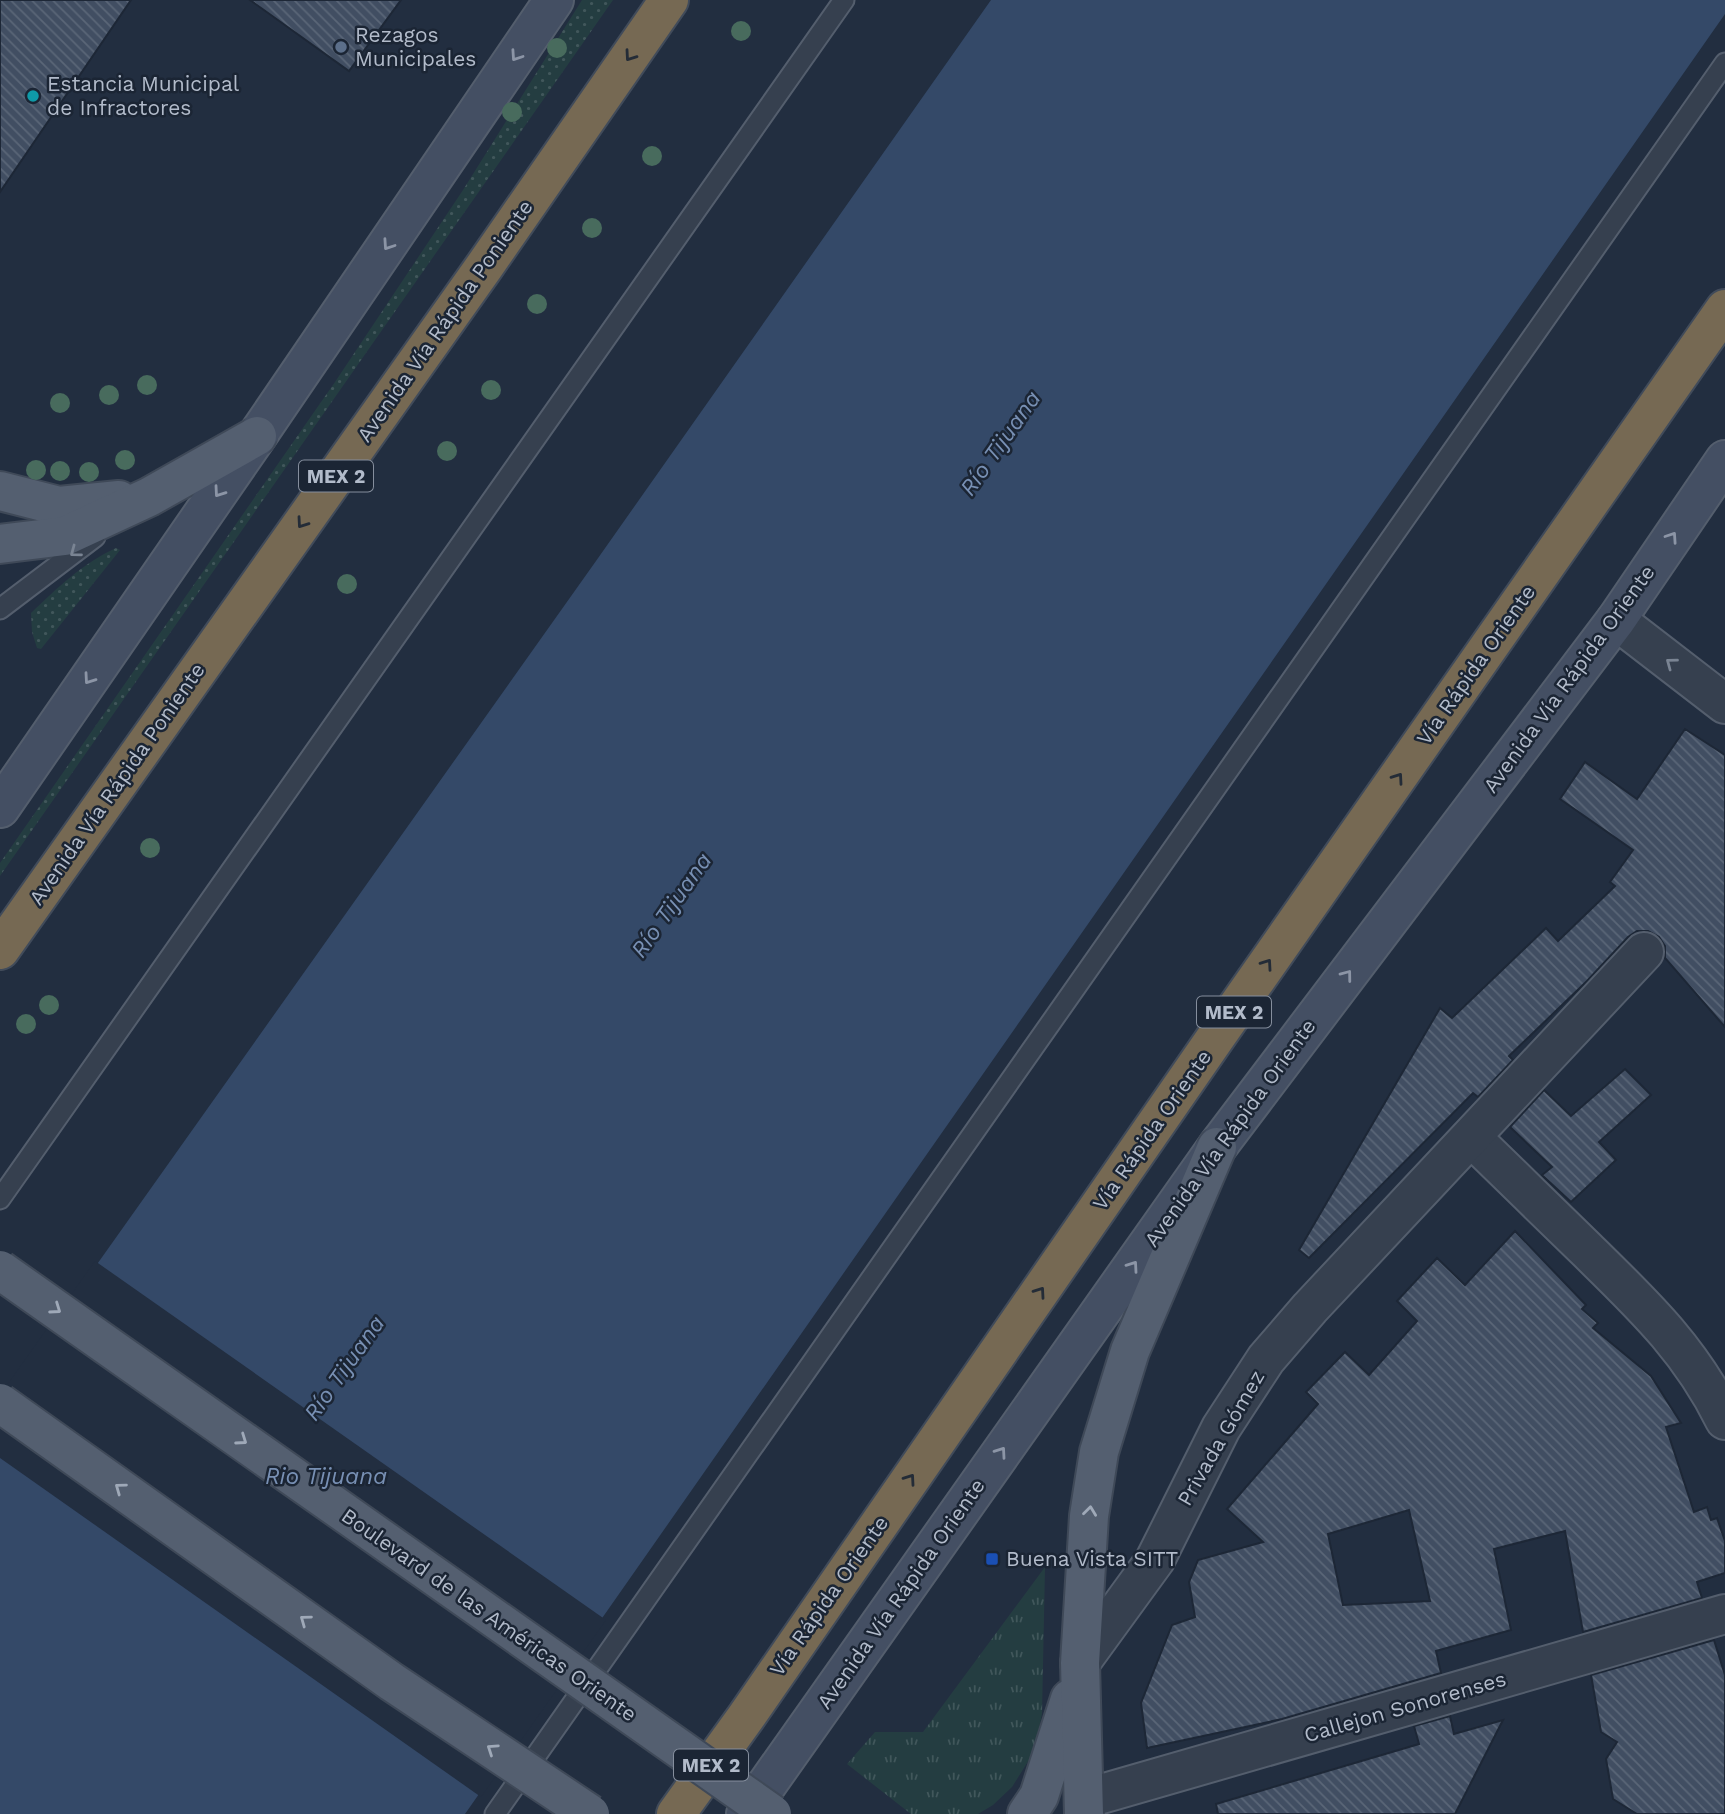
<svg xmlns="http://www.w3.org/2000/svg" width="1725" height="1814" font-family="'Work Sans',sans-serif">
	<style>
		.grass { fill: url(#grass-dots) }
		.park { fill: url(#park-tufts) }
		.water { fill: #344968 }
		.pier { fill: #222e40 }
		.building { fill: url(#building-back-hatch); stroke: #1d2736; stroke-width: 2; fill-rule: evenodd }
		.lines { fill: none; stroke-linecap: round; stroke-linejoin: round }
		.lane-casing { stroke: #545e6d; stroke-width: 23 }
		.street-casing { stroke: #545e6d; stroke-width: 42 }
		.secondary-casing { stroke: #545e6d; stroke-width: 42 }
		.primary-casing { stroke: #3f4958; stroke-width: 42 }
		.highway-casing { stroke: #414b5a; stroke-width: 42 }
		.lane { stroke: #36404f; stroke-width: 19 }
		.street { stroke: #36404f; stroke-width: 38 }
		.secondary { stroke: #444f63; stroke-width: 38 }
		.primary { stroke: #545f70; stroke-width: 38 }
		.highway { stroke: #766953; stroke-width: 38 }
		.primary-bridge-casing { stroke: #3f4958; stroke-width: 42; stroke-linecap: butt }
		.primary-bridge { stroke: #545f70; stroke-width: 38 }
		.tree { fill: #486b5d }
		.oneway { stroke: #8c95a6 }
		.oneway2 { stroke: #242c37 }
		.oneway3 { stroke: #7a8493 }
		.oneway4 { stroke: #9fa9b8 }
		.service-dot { fill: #5c6f8a; stroke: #1b2534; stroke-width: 2.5 }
		.culture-dot { fill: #0f9aa8; stroke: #1b2534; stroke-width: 2.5 }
		.transit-dot { fill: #1a4fb4; stroke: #1b2534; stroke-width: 2.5 }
		.labels { text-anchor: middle; stroke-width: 5; stroke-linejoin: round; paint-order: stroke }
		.shield { fill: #1b2534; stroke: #858e9d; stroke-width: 2 }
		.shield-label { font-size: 19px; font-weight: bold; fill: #b2bbca }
		.poi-label { font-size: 21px; fill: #b2bbca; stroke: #1b2534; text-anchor: start }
		.street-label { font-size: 21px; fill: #b2bbca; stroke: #1b2534 }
		.water-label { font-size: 23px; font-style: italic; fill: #7890b4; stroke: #1b2534 }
	</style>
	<defs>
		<pattern id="grass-dots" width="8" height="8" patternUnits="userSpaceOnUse" patternTransform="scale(1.75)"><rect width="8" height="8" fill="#243d41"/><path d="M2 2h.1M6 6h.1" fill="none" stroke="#41575b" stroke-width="1.8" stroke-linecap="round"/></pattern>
		<pattern id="park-tufts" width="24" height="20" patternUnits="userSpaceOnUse" patternTransform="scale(1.75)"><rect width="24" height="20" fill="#243d41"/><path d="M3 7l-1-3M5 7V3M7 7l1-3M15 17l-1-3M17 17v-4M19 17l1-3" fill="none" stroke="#41575b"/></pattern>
		<pattern id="building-back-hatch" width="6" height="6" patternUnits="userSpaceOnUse" patternTransform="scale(1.75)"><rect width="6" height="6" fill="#414e62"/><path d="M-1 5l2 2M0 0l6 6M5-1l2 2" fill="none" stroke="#5a6677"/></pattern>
	</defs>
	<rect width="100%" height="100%" fill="#222e40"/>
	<g class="grass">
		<polygon points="582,0 613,0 0,876 0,863 335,382 463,190"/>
		<path d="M116 548 120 550 41 649 37 648 32 632 31 613C57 588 83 563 116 548Z"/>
	</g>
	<polygon class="park" points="1045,1567 1042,1714 1034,1752 1012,1787 993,1805 978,1814 911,1814 847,1764 875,1732 923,1732"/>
	<polygon class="water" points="991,0 1725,0 1725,14 465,1814 0,1814 0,1401 596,561"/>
	<polygon class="pier" points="95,1261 606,1620 481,1797 0,1458 0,1395"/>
	<g class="building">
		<polygon points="0,0 131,0 0,192"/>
		<polygon points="250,0 401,0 349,71"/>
		<polygon points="1685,729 1725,755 1725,1027 1665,958 1665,946 1659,937 1648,931 1637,931 1628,937 1587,981 1509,1056 1513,1060 1478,1097 1473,1093 1309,1258 1299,1250 1440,1008 1452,1018 1546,928 1558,941 1615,886 1610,882 1633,850 1560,799 1585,762 1637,799"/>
		<polygon points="1625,1069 1651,1095 1599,1142 1616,1160 1571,1202 1542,1175 1552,1167 1510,1127 1544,1090 1571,1116"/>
		<path d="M1515 1231 1586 1305 1582 1309 1598 1323 1593 1328 1651 1376 1681 1423 1666 1427 1694 1512 1707 1507 1711 1520 1717 1518 1725 1541V1573L1697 1582 1702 1598 1583 1632 1565 1531 1494 1549 1511 1630 1436 1651 1441 1673 1282 1719 1147 1748 1141 1703 1172 1625 1195 1617 1189 1582 1198 1560 1263 1542 1227 1509 1318 1404 1306 1392 1345 1352 1369 1375 1417 1321 1397 1301 1437 1258 1465 1285ZM1409 1510 1430 1601 1343 1605 1328 1534Z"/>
		<polygon points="1714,1640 1725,1675 1725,1814 1637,1814 1613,1799 1606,1759 1617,1742 1601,1732 1591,1675"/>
		<polygon points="1450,1716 1454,1734 1503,1720 1455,1814 1218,1814 1216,1804 1419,1744 1414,1726"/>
	</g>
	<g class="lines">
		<g class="lane-casing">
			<g id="lane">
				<polyline points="0,609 95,537"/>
				<polyline points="0,1199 844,0"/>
				<polyline points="495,1814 1725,63"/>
			</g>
		</g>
		<g class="street-casing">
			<g id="street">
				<polyline points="1616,620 1725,704"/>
				<path d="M1472 1138C1510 1175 1549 1213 1587 1250 1643 1305 1690 1349 1725 1420"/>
				<polyline points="1080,1663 1155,1560 1221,1428 1266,1359 1310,1308 1644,952"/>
				<polyline points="1084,1799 1725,1614"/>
			</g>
		</g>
		<g class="secondary-casing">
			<g id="secondary">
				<polyline points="0,808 257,436 554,0"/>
				<polyline points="746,1814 1217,1147 1616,620 1725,460"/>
			</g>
		</g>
		<g class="primary-casing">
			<g id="primary">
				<polyline points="0,491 59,506 119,500"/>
				<polyline points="0,544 65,536 149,497 257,436"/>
				<polyline points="1027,1814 1039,1796 1070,1699"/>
				<polyline points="1084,1814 1080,1663 1089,1516 1099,1452 1130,1351 1217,1147"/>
			</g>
		</g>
		<g class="highway-casing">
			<g id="highway">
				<polyline points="0,950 484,267 669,0"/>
				<polyline points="676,1814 746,1717 1216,1037 1725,309"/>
			</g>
		</g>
		<use href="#lane" class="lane"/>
		<use href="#street" class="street"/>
		<use href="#secondary" class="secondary"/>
		<use href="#primary" class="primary"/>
		<use href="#highway" class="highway"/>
		<g class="primary-bridge-casing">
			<g id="primary-bridge">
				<polyline points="0,1270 772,1814"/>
				<polyline points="0,1403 392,1682 590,1814"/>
			</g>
		</g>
		<use href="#primary-bridge" class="primary-bridge"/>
	</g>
	<g class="tree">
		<circle cx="741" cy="31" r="10"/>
		<circle cx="557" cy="48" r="10"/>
		<circle cx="512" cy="112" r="10"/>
		<circle cx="652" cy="156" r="10"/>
		<circle cx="592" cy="228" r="10"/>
		<circle cx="537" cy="304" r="10"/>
		<circle cx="147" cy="385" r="10"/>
		<circle cx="491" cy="390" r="10"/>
		<circle cx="109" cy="395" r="10"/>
		<circle cx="60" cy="403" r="10"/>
		<circle cx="447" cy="451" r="10"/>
		<circle cx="125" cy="460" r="10"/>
		<circle cx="36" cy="470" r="10"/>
		<circle cx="60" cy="471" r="10"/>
		<circle cx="89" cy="472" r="10"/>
		<circle cx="347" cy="584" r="10"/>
		<circle cx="150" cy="848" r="10"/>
		<circle cx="49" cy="1005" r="10"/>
		<circle cx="26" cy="1024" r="10"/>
	</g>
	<defs><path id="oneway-chevron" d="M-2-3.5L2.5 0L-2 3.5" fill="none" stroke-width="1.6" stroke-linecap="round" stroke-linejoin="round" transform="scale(1.75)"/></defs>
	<g class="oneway">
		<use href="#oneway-chevron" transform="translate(516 56) rotate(124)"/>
		<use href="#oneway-chevron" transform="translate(388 245) rotate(124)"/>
		<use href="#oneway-chevron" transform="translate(219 492) rotate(125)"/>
		<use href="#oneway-chevron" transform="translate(1672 537) rotate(-56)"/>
		<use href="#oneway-chevron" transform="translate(89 679) rotate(125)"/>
		<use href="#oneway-chevron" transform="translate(1347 975) rotate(-53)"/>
		<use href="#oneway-chevron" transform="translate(1133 1266) rotate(-55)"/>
		<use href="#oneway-chevron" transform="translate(1001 1452) rotate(-55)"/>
	</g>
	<g class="oneway2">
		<use href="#oneway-chevron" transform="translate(630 56) rotate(125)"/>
		<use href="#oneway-chevron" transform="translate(302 523) rotate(125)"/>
		<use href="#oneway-chevron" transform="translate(1398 778) rotate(-55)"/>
		<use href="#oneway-chevron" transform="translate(1267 964) rotate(-55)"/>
		<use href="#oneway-chevron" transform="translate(1040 1292) rotate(-55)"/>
		<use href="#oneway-chevron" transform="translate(910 1479) rotate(-55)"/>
	</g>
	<g class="oneway3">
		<use href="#oneway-chevron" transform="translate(75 552) rotate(143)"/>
		<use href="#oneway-chevron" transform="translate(1671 663) rotate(-143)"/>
	</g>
	<g class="oneway4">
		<use href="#oneway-chevron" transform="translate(56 1309) rotate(35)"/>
		<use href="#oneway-chevron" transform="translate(242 1440) rotate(35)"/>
		<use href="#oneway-chevron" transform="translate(120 1488) rotate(-144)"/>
		<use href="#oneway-chevron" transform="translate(1090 1511) rotate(-83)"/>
		<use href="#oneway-chevron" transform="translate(305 1620) rotate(-144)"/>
		<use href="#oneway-chevron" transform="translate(492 1749) rotate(-146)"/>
	</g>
	<circle class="service-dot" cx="341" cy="47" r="7"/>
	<circle class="culture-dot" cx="33" cy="96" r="7"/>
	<rect class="transit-dot" x="985" y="1552" width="14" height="14" rx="3.5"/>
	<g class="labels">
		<g class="shield">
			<rect x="299" y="460.5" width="74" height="31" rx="5"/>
			<rect x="1197" y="996.5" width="74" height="31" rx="5"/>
			<rect x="674" y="1749.5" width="74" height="31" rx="5"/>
		</g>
		<g class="shield-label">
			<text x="336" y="483">MEX 2</text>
			<text x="1234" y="1019">MEX 2</text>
			<text x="711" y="1772">MEX 2</text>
		</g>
		<g class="poi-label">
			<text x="355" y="42">Rezagos<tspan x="355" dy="24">Municipales</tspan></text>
			<text x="47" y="91">Estancia Municipal<tspan x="47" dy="24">de Infractores</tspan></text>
			<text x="1006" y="1566">Buena Vista SITT</text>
		</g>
		<g class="street-label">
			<text transform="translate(445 321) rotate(-55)" y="7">Avenida Vía Rápida Poniente</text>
			<text transform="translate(1476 665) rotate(-55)" y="7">Vía Rápida Oriente</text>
			<text transform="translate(1569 679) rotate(-54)" y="7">Avenida Vía Rápida Oriente</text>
			<text transform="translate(117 784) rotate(-55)" y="7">Avenida Vía Rápida Poniente</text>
			<text transform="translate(1152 1130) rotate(-55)" y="7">Vía Rápida Oriente</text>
			<text transform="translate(1230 1133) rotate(-54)" y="7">Avenida Vía Rápida Oriente</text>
			<text transform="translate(1221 1438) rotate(-60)" y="7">Privada Gómez</text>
			<text transform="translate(901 1594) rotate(-55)" y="7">Avenida Vía Rápida Oriente</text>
			<text transform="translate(829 1596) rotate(-55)" y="7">Vía Rápida Oriente</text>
			<text transform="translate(489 1615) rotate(35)" y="7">Boulevard de las Américas Oriente</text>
			<text transform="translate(1405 1707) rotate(-16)" y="7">Callejon Sonorenses</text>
		</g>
		<g class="water-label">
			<text transform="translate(1000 443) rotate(-55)" y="8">Río Tijuana</text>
			<text transform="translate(671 905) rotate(-55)" y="8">Río Tijuana</text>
			<text transform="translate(344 1368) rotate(-55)" y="8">Río Tijuana</text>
			<text x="326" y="1484">Rio Tijuana</text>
		</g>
	</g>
</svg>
